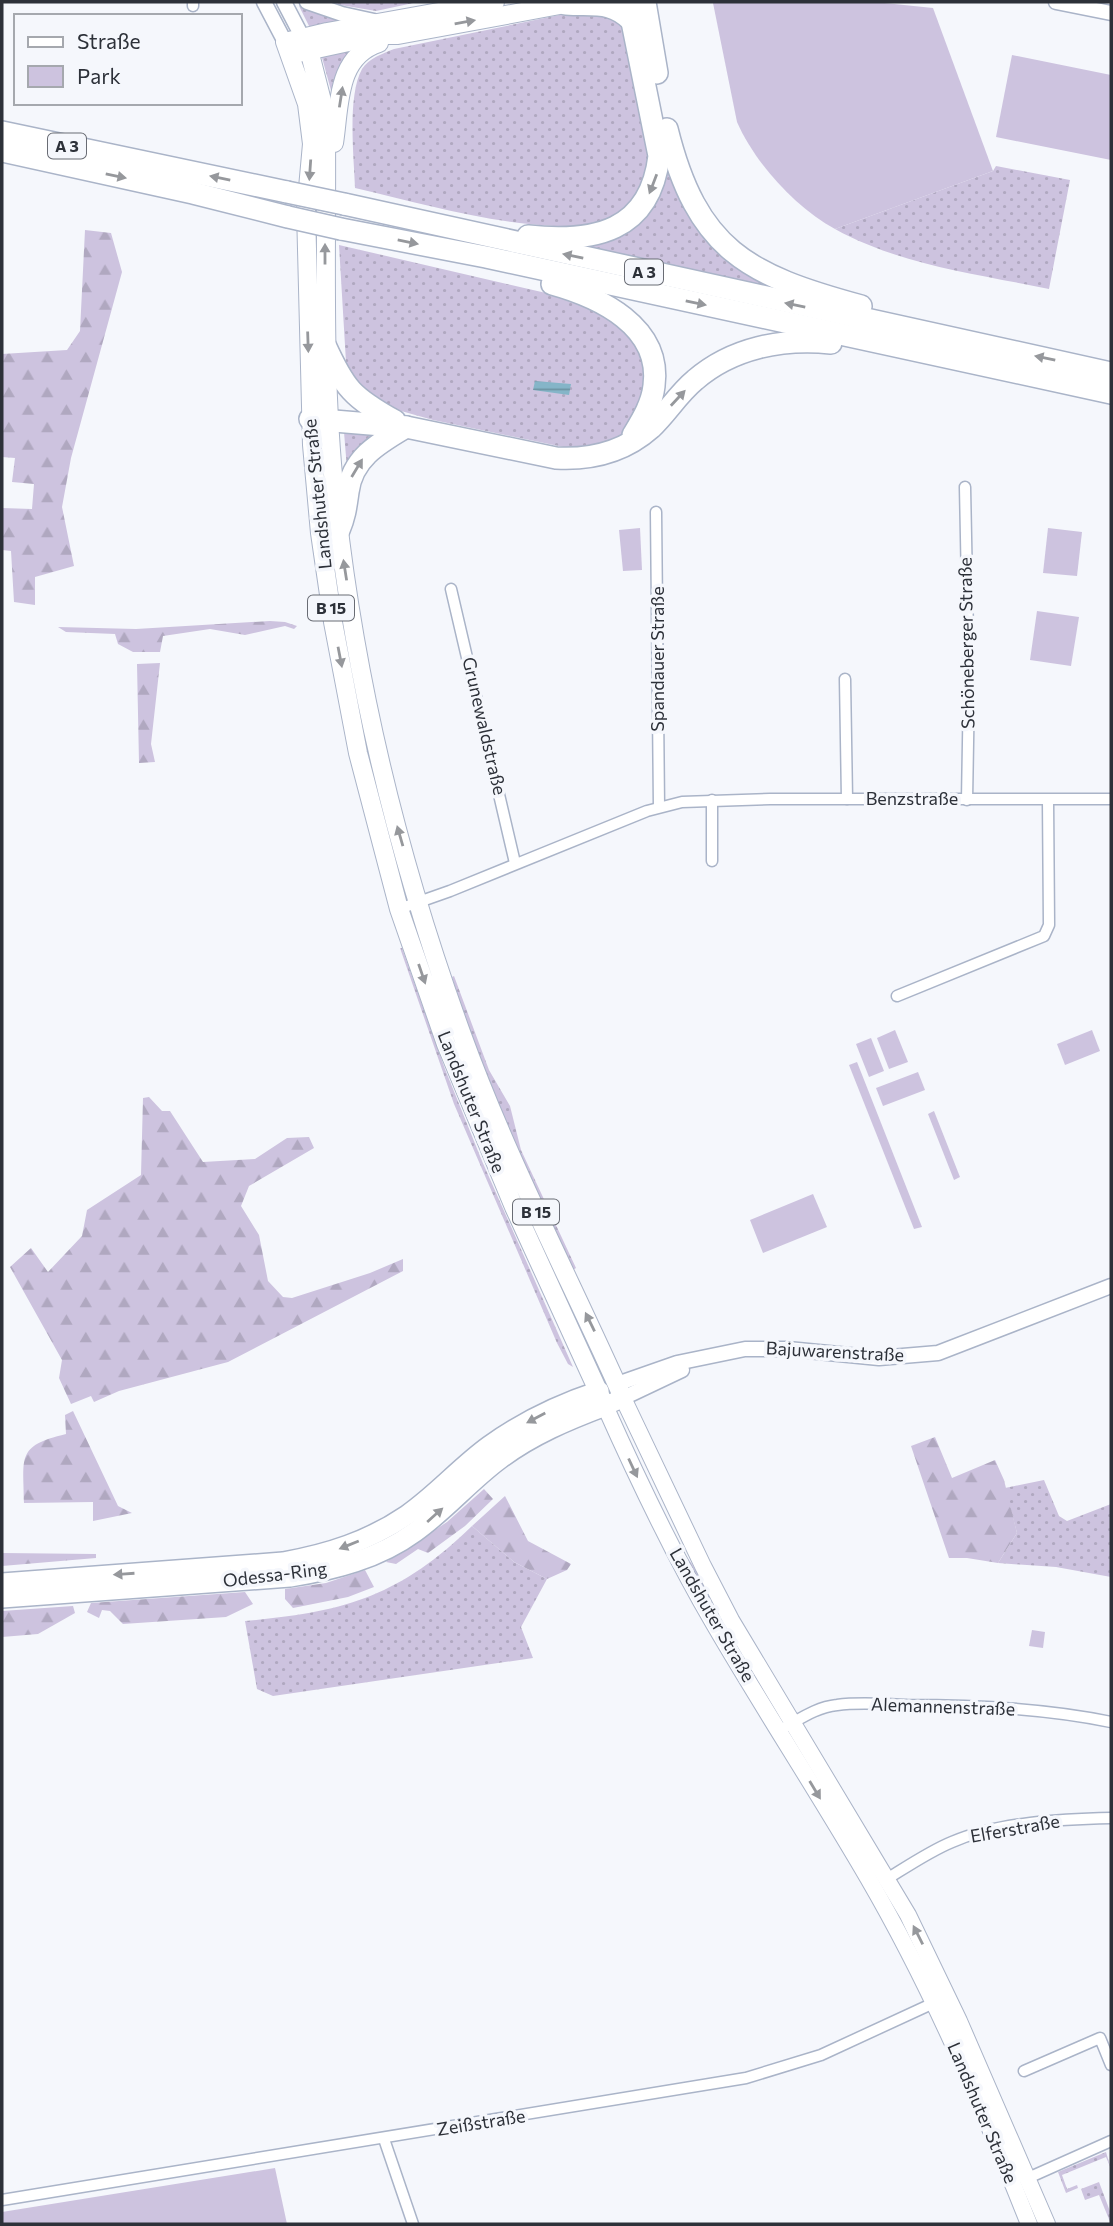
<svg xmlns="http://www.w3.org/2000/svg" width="1113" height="2226" font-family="Commissioner,sans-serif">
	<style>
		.grass { fill: url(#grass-dots) }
		.forest { fill: url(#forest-firs) }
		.park { fill: #cdc3df }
		.water { fill: url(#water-rules) }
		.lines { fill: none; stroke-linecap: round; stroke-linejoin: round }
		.minor-casing { stroke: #aab4c8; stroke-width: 13 }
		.tertiary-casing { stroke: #aab4c8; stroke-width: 17 }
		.secondary-casing { stroke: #aab4c8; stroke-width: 18 }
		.primary-casing { stroke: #aab4c8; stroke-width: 20 }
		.trunk-casing { stroke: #aab4c8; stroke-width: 22 }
		.motorway-casing { stroke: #aab4c8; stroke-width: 24 }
		.minor { stroke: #fff; stroke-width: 10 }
		.tertiary { stroke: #fff; stroke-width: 14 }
		.secondary { stroke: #fff; stroke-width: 16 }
		.primary { stroke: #fff; stroke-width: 18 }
		.trunk { stroke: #fff; stroke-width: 19 }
		.motorway { stroke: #fff; stroke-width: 21 }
		.motorway-bridge-casing { stroke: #aab4c8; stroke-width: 24; stroke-linecap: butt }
		.motorway-bridge { stroke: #fff; stroke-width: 21 }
		.oneway { fill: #96989c }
		.labels { text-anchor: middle; stroke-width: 7; stroke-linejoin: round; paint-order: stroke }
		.shield { fill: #f5f7fc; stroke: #696c74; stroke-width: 2 }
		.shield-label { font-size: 16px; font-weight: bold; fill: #2d3139 }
		.street-label { font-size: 18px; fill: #2d3139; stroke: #f5f7fc }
	</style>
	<defs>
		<pattern id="grass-dots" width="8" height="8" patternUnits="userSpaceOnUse" patternTransform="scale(1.75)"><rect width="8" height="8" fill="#cdc3df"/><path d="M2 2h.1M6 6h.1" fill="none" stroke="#b0a8c0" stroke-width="1.8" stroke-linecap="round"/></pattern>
		<pattern id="forest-firs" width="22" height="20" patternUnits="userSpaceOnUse" patternTransform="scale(1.75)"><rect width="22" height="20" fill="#cdc3df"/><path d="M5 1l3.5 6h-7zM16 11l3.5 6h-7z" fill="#b0a8c0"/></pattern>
		<pattern id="water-rules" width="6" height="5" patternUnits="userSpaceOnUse" patternTransform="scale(1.75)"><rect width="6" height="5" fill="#85b5c8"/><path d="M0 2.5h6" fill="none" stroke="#6d94a3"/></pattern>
	</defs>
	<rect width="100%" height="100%" fill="#f5f7fc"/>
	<g class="grass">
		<polygon points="323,2 418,2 376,11"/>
		<polygon points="299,6 345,22 310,28"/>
		<path d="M603 10 627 27C633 60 656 140 650 169 644 200 616 221 586 227 577 229 564 227 554 226 487 223 420 203 355 188 354 157 347 96 362 69 369 58 382 54 394 49L574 12Z"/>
		<polygon points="349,49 352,51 332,94 321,54"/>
		<path d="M996 166 1070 180 1049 289C977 274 900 265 835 229L993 171Z"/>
		<polygon points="666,168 719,251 771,287 577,245 597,240"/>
		<polygon points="339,245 546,293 548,289 593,307 638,341 649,390 623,435 608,443 573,449 433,420 394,409 377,402 354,378 346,362"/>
		<polygon points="344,432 381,434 347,469"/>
		<polygon points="319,446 325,446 401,872 381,803 376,792 356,704 333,579"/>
		<polygon points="400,948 402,948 445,1069 482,1161 573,1367 568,1364 557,1343 454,1104"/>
		<polygon points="454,976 489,1070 510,1106 521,1150 576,1268 573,1270 559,1251 470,1036 452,977"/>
		<polygon points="1044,1480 1059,1516 1067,1521 1111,1504 1111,1577 1056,1567 998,1563 1017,1533 1005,1488"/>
		<path d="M472 1526 514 1562 547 1579 521 1627 533 1658 273 1696 257 1689 245 1621C344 1612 399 1597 472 1526Z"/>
		<polygon points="676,1543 692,1564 777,1711 707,1605"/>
		<polygon points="1106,2152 1111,2169 1106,2157 1062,2175 1067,2189 1077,2185 1078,2188 1066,2193 1058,2172"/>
		<polygon points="1099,2182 1111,2214 1111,2224 1099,2195 1085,2200 1081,2189"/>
	</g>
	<g class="forest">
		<polygon points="85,230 111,233 122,272 71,458 62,507 74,566 35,577 35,605 14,602 11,551 2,550 2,508 32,509 34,484 12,482 15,458 2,457 2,354 67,350 80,331"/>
		<polygon points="270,621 285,622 297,626 294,629 285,626 245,635 210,629 163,636 160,652 133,652 118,644 115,634 66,632 58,627 136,629"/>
		<polygon points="160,663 151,744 155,762 139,763 137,664"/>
		<polygon points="149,1097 162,1111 170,1111 203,1162 255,1159 287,1138 309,1137 314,1148 249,1186 241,1206 259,1235 268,1281 283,1297 292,1298 370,1273 403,1259 403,1271 228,1362 119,1391 94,1402 91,1396 71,1404 59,1378 62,1360 10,1267 31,1248 48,1272 82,1236 87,1210 141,1175 143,1098"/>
		<path d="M73 1411 118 1506 132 1513 93 1521V1502L24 1503C24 1458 15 1446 66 1434L65 1415Z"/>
		<polygon points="935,1437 952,1478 995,1460 1004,1480 1017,1533 998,1563 967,1558 949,1558 911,1446"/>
		<polygon points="484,1489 493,1499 465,1526 428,1553 418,1549 396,1564 386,1562 447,1522"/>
		<polygon points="505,1496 528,1541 571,1564 567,1570 547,1579 514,1562 472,1526"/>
		<polygon points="2,1553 96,1554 96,1558 2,1566"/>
		<polygon points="365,1570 374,1587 348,1597 293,1608 285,1599 285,1589 326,1583"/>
		<polygon points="245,1592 253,1604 226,1617 123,1624 110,1611 102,1610 99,1618 87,1612 91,1603"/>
		<polygon points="73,1606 75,1613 38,1634 2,1637 2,1611"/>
	</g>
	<g class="park">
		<path d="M736 2H875L933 8 993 171 835 229C795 207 755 163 737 122L713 3Z"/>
		<polygon points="1012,55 1111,75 1111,160 996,137"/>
		<polygon points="640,528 642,570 623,571 619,530"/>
		<polygon points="1048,528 1082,532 1077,576 1043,573"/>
		<polygon points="1037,611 1079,617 1071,666 1030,660"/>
		<polygon points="895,1030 908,1062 889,1069 877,1038"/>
		<polygon points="1092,1030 1100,1051 1065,1065 1057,1044"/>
		<polygon points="871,1038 884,1071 869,1077 856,1044"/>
		<polygon points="857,1062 922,1227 914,1229 849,1065"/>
		<polygon points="918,1072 925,1090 883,1106 876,1088"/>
		<polygon points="934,1111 960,1177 954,1180 928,1114"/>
		<polygon points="813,1194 827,1227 763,1253 750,1220"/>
		<polygon points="1032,1630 1045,1632 1043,1648 1029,1646"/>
		<polygon points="275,2168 287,2224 2,2224 2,2212"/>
	</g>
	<polygon class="water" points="535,381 571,384 569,395 533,390"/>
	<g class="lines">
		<g class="minor-casing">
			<g id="minor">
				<polyline points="193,2 193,6"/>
				<polyline points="965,487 969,686 967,800"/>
				<polyline points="656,512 659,807"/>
				<polyline points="451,589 515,863"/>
				<polyline points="845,679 847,799"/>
				<polyline points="712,861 712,800"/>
				<polyline points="399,909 450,891 647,811 682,802 770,799 1111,799"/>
				<polyline points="897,996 1044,936 1049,925 1048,800"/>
				<path d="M787 1726C803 1717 818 1707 837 1705 860 1702 884 1704 907 1705 975 1705 1045 1708 1111 1722"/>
				<path d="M887 1879C908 1866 930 1851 952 1842 998 1822 1062 1819 1111 1818"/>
				<polyline points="1024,2071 1100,2038 1111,2065"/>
				<polyline points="384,2139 413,2224"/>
				<polyline points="1028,2178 1111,2141"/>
				<polyline points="2,2200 746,2078 821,2055 938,2001"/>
			</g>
		</g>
		<g class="tertiary-casing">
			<g id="tertiary">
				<polyline points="264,2 285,42"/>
				<polyline points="284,2 307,46"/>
				<polyline points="307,2 342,14 374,21"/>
				<polyline points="1056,2 1111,13"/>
				<polyline points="617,1384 677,1363 745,1349 788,1349 879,1358 938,1353 1111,1286"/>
				<polyline points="623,1398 682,1370"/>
			</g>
		</g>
		<g class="secondary-casing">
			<g id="secondary">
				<polyline points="623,1398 703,1566 731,1620 908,1915 959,2021 1047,2224"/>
				<path d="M605 1406C638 1480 673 1554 714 1624 764 1710 818 1792 868 1878 932 1988 982 2106 1029 2224"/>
			</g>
		</g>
		<g class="primary-casing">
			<g id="primary">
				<path d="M309 50 322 101 326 132C327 253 322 374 335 495 354 679 399 862 462 1035 507 1159 569 1277 623 1398L605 1406 514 1207 446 1044 399 909 358 753 333 622 320 533 312 445 306 210 312 144 307 104 285 42 327 32 495 2"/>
				<polyline points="298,53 381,35 398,35 576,2"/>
				<path d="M334 143C340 105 336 57 379 43"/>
			</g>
		</g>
		<g class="trunk-casing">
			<g id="trunk">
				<path d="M2 1583 283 1562C328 1554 369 1541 407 1515 436 1495 460 1467 489 1446 522 1422 560 1404 599 1391"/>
				<path d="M2 1598 290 1577C334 1570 378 1559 415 1532 445 1511 470 1481 500 1459 532 1435 568 1420 605 1406"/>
			</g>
		</g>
		<g class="motorway-casing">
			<g id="motorway">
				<polyline points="645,2 657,73"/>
				<path d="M566 4C594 6 611 0 632 21"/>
				<path d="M667 129C697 250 747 275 861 306"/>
				<polyline points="2,132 287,192"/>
				<polyline points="2,151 193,193 288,217"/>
				<polyline points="344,204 1111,373"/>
				<polyline points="341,229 486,257 1111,393"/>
				<path d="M528 236C594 243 650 232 659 156L628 2"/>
				<path d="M552 284C599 297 662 326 654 386 652 404 642 420 633 435"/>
				<path d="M325 345C345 389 352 397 395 421"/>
				<path d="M310 419 406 427 556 458C592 460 624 452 651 428 667 413 678 394 695 380 732 348 782 338 831 343"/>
				<path d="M339 530C345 516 346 506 348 492 352 458 379 443 406 427"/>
			</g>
		</g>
		<use href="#minor" class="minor"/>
		<use href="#tertiary" class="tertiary"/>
		<use href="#secondary" class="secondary"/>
		<use href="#primary" class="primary"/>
		<use href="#trunk" class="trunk"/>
		<use href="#motorway" class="motorway"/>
		<g class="motorway-bridge-casing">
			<g id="motorway-bridge">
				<polyline points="287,192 344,204"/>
				<polyline points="288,217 341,229"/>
			</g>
		</g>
		<use href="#motorway-bridge" class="motorway-bridge"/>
	</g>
	<defs><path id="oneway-solid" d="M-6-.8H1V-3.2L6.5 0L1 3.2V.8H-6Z" transform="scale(1.75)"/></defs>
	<g class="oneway">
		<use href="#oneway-solid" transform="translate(465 22) rotate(-10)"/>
		<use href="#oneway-solid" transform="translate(341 97) rotate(-81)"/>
		<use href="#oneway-solid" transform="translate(310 170) rotate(94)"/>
		<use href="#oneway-solid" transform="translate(116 176) rotate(12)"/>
		<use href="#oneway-solid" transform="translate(220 178) rotate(-168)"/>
		<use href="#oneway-solid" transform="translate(653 184) rotate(111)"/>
		<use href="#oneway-solid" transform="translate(408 242) rotate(11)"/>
		<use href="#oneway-solid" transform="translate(325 254) rotate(-90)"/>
		<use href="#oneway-solid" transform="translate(573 256) rotate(-168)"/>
		<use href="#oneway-solid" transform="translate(696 303) rotate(12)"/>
		<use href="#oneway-solid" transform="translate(795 305) rotate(-168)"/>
		<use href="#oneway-solid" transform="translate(308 342) rotate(88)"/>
		<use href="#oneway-solid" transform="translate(1045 358) rotate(-168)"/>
		<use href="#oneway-solid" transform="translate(678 398) rotate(-47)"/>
		<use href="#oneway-solid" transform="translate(357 468) rotate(-59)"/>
		<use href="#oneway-solid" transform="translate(345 570) rotate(-99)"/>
		<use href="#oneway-solid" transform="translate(340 657) rotate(79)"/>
		<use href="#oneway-solid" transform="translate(400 836) rotate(-106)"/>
		<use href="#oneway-solid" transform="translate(422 974) rotate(71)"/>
		<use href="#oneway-solid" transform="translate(590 1322) rotate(-116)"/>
		<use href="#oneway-solid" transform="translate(536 1418) rotate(152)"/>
		<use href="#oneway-solid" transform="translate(633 1468) rotate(65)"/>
		<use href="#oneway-solid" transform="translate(435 1515) rotate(-42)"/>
		<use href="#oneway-solid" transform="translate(349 1545) rotate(158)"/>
		<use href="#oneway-solid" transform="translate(124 1574) rotate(176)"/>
		<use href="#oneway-solid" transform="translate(815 1790) rotate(59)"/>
		<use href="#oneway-solid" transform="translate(918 1935) rotate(-117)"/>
	</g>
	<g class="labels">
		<g class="shield">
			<rect x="48" y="133.5" width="38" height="25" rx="5"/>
			<rect x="625" y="259.5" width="38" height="25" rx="5"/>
			<rect x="308" y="595.5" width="46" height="25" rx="5"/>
			<rect x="513" y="1199.5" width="46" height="25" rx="5"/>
		</g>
		<g class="shield-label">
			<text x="67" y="152">A 3</text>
			<text x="644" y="278">A 3</text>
			<text x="331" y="614">B 15</text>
			<text x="536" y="1218">B 15</text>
		</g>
		<g class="street-label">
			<text transform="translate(318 494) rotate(-96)" y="6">Landshuter Straße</text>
			<text transform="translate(967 643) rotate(-91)" y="6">Schöneberger Straße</text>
			<text transform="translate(658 659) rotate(-90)" y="6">Spandauer Straße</text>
			<text transform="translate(484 726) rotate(77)" y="6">Grunewaldstraße</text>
			<text x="912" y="805">Benzstraße</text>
			<text transform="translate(471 1102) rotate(68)" y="6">Landshuter Straße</text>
			<text transform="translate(835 1352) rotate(3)" y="6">Bajuwarenstraße</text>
			<text transform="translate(275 1575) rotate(-7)" y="6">Odessa-Ring</text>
			<text transform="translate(712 1615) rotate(60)" y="6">Landshuter Straße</text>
			<text transform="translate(943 1707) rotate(2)" y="6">Alemannenstraße</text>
			<text transform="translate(1015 1829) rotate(-10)" y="6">Elferstraße</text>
			<text transform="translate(982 2113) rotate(67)" y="6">Landshuter Straße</text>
			<text transform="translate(481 2123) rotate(-9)" y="6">Zeißstraße</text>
		</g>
	</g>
	<rect width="1113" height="2226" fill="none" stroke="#2d3139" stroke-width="7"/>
	<rect x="14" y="14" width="228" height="91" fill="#f5f7fc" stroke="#a5a8ae" stroke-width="2"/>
	<rect x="28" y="37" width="35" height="10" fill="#ffffff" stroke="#a5a8ae" stroke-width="2"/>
	<text x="77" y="49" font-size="21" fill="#2d3139">Straße</text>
	<rect x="28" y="66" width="35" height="21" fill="#cdc3df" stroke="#a5a8ae" stroke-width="2"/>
	<text x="77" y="84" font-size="21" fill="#2d3139">Park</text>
</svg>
